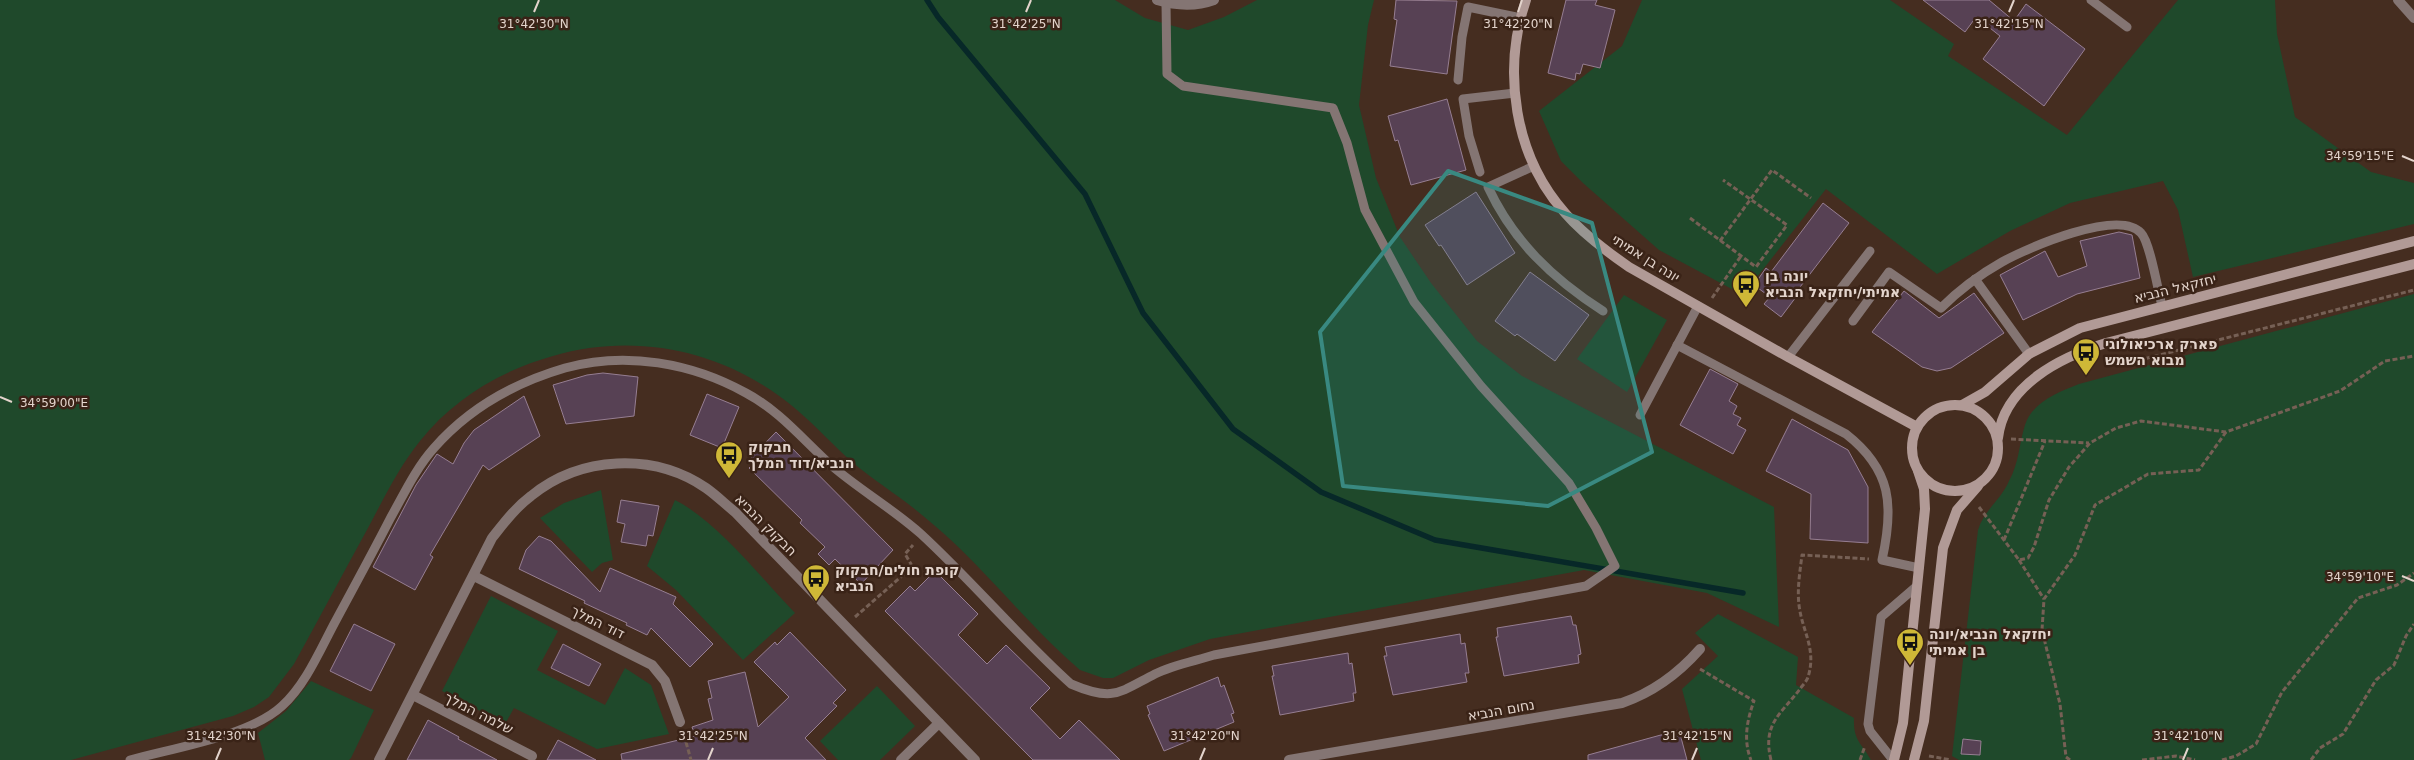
<svg xmlns="http://www.w3.org/2000/svg" width="2414" height="760" font-family="'DejaVu Sans',Heebo,sans-serif">
	<style>
		.green { fill: #1f492b }
		.lines { fill: none; stroke-linecap: round; stroke-linejoin: round }
		.stream { stroke: #072828; stroke-width: 5.5 }
		.building { fill: #574154; stroke: #967e92 }
		.path { stroke: #766055; stroke-width: 3; stroke-dasharray: 5 2.5; stroke-linecap: butt }
		.lane { stroke: #847573; stroke-width: 9 }
		.street { stroke: #847573; stroke-width: 10 }
		.secondary { stroke: #b19a96; stroke-width: 10 }
		.marked { fill: #398981; fill-opacity: 0.2; stroke: #398981; stroke-width: 4; stroke-linejoin: round }
		.ticks { fill: none; stroke: #e3d4cc; stroke-width: 2 }
		.labels { text-anchor: middle; stroke-width: 5; stroke-linejoin: round; paint-order: stroke }
		.street-label { font-size: 14px; fill: #e3d4cc; stroke: #3a2317 }
		.poi-label { font-size: 14px; font-weight: bold; fill: #e3d4cc; stroke: #3a2317; text-anchor: start }
		.ticks-label { font-size: 12px; text-anchor: middle; fill: #e3d4cc; stroke: #3a2317; stroke-width: 5; stroke-linejoin: round; paint-order: stroke }
	</style>
	<rect width="100%" height="100%" fill="#452d20"/>
	<g class="green">
		<path d="M0 0H1115L1145 18 1188 30 1224 17 1257 0H1374L1368 25 1359 105 1376 178 1400 237 1431 283 1477 341 1522 376 1774 507 1779 627 1707 593 1584 570 1210 639 1149 660 1113 678H1103L1080 670C1026 624 983 565 928 520 904 499 876 482 852 462 833 445 816 426 797 410 729 352 639 331 553 356 502 370 453 399 420 441 399 467 384 498 368 528 343 573 319 619 294 664L269 697 254 707 233 716 71 760H0Z"/>
		<polygon points="1642,0 1890,0 1954,44 1948,56 2067,135 2178,0 2275,0 2277,34 2295,117 2371,172 2414,183 2414,224 2193,277 2178,210 2163,181 2070,203 2010,231 1937,274 1826,189 1743,295 1659,250 1583,183 1561,161 1539,111 1622,46"/>
		<path d="M2414 294V760H1959L1952 756 1978 530C1984 510 2001 500 2009 481 2019 463 2019 444 2025 425 2032 402 2059 392 2079 384Z"/>
		<polygon points="1624,295 1667,320 1627,392 1577,359"/>
		<polygon points="601,490 613,560 602,563 592,572 540,518 564,503"/>
		<path d="M675 500C717 521 762 579 795 613L743 660 676 590 647 566Z"/>
		<polygon points="491,596 558,631 537,670 605,705 625,668 651,685 669,734 597,749 514,708 505,724 442,691"/>
		<path d="M1718 614 1798 657 1796 685 1854 718C1853 741 1862 743 1871 760H1701L1682 689 1718 656 1695 633Z"/>
		<polygon points="311,681 374,710 351,758 349,760 265,760 258,733 286,711"/>
		<polygon points="877,686 915,726 880,760 838,760 820,741"/>
	</g>
	<g class="lines">
		<polyline class="stream" points="927,0 938,17 1085,194 1143,313 1233,429 1321,492 1435,540 1743,593"/>
	</g>
	<g class="building">
		<polygon points="1396,0 1457,1 1447,74 1390,66 1397,20 1394,19"/>
		<polygon points="1566,0 1597,0 1595,5 1615,10 1600,68 1583,64 1580,74 1576,73 1575,80 1548,73"/>
		<polygon points="1923,0 1989,0 2014,21 2026,4 2085,49 2044,106 1983,59 2000,36 1976,17 1965,32"/>
		<polygon points="1447,99 1466,170 1411,185 1398,140 1395,141 1388,116"/>
		<polygon points="1476,192 1515,253 1467,285 1441,245 1439,246 1425,225"/>
		<polygon points="1823,203 1849,223 1797,291 1799,293 1781,317 1764,304 1770,297 1754,285 1766,268 1771,272"/>
		<polygon points="2119,232 2132,235 2140,278 2077,294 2023,320 2000,275 2045,251 2058,277 2087,266 2080,241"/>
		<polygon points="1530,272 1589,315 1555,361 1517,334 1515,336 1495,321"/>
		<polygon points="1904,291 1939,318 1974,293 2004,333 1951,368 1937,371 1922,367 1872,332"/>
		<polygon points="1710,369 1738,384 1729,401 1737,406 1733,414 1741,418 1737,425 1746,430 1733,454 1680,425"/>
		<polygon points="603,373 638,377 634,416 566,424 553,385 587,375"/>
		<polygon points="707,394 739,407 722,448 690,435"/>
		<polygon points="524,396 540,436 489,470 483,465 430,555 433,557 415,590 373,567 416,485 437,454 453,464 464,443 474,430"/>
		<polygon points="1792,419 1848,450 1868,487 1868,543 1810,539 1811,494 1766,471"/>
		<polygon points="776,432 893,550 861,584 835,559 829,565 818,554 825,547 800,523 802,520 749,468 755,462 749,460"/>
		<polygon points="621,500 659,506 653,536 648,535 646,546 621,542 625,524 617,522"/>
		<polygon points="539,536 551,541 600,592 610,568 676,597 673,604 713,644 690,667 651,628 647,635 626,625 627,623 584,603 585,601 519,569 526,550"/>
		<polygon points="935,571 978,614 958,635 987,664 1006,645 1050,688 1030,708 1060,739 1079,720 1120,760 1033,760 885,611 910,586 915,591"/>
		<polygon points="1571,616 1573,625 1576,625 1581,654 1578,655 1579,663 1504,676 1496,637 1498,637 1497,628"/>
		<polygon points="354,624 395,644 371,691 330,671"/>
		<polygon points="790,632 846,690 833,703 837,706 805,738 826,760 622,760 621,754 695,736 692,727 713,720 708,699 712,698 708,681 745,672 758,727 789,697 754,662 775,642 777,645"/>
		<polygon points="1460,634 1461,644 1465,643 1469,673 1465,673 1467,682 1393,695 1384,656 1387,656 1385,647"/>
		<polygon points="563,644 601,664 589,686 551,668"/>
		<polygon points="1348,653 1349,664 1352,663 1356,693 1353,693 1354,701 1280,715 1272,676 1274,676 1272,666"/>
		<polygon points="1218,677 1221,687 1224,685 1234,713 1231,714 1234,722 1164,751 1148,715 1150,714 1147,706"/>
		<polygon points="428,720 459,737 458,739 497,760 407,760"/>
		<polygon points="1679,730 1687,760 1588,760 1588,755"/>
		<polygon points="1963,739 1981,741 1980,755 1961,754"/>
		<polygon points="558,740 596,760 547,760"/>
	</g>
	<g class="lines">
		<g class="path">
			<polyline points="1690,218 1756,267 1787,225 1723,180"/>
			<polyline points="1720,241 1772,170 1811,198"/>
			<polyline points="1712,298 1741,256"/>
			<polyline points="2132,362 2414,290"/>
			<polyline points="2011,439 2089,443"/>
			<polyline points="1979,507 2019,560 2028,558 2034,547 2049,500 2069,467 2090,443 2116,428 2141,421 2226,432 2340,391 2385,361 2414,356"/>
			<polyline points="2004,540 2045,441"/>
			<polyline points="2019,560 2044,599"/>
			<polyline points="855,617 903,575 911,564 905,554 913,545"/>
			<path d="M1700 669 1754 701C1747 720 1743 740 1751 760"/>
			<polyline points="684,735 691,760"/>
			<polyline points="1929,756 1951,760"/>
			<path d="M1771 760C1762 724 1781 714 1800 689 1802 686 1807 681 1808 677 1817 649 1802 631 1799 605 1797 589 1800 571 1802 555L1869 559"/>
			<polyline points="1860,760 1865,746"/>
			<polyline points="2070,760 2066,757 2060,704 2042,630 2044,599 2075,555 2095,505 2148,474 2199,470 2226,432"/>
			<polyline points="2142,760 2176,756 2195,760"/>
			<polyline points="2222,760 2236,756 2256,744 2282,692 2358,598 2397,585 2414,573"/>
			<polyline points="2311,760 2320,748 2343,734 2376,680 2394,665 2406,636 2414,624"/>
		</g>
		<g class="lane">
			<polyline points="2091,0 2127,27"/>
			<polyline points="1458,80 1462,37 1468,7 1521,18"/>
			<path d="M1534 166 1488 187C1513 241 1553 279 1603 311"/>
			<polyline points="1480,172 1469,136 1463,99 1515,93"/>
			<polyline points="1975,279 2029,354"/>
			<path d="M1853 321 1889 272 1941 308C1959 290 1979 275 2002 262 2027 248 2119 208 2141 233 2150 242 2158 291 2162 306"/>
			<path d="M1677 345 1846 434C1892 470 1894 506 1882 560L1919 568"/>
			<polyline points="1788,357 1870,251"/>
			<polyline points="1640,415 1698,306"/>
			<path d="M130 760C173 748 250 736 282 706 306 684 320 650 335 622 354 587 373 552 391 517 404 494 416 468 434 448 469 408 514 383 565 368 626 351 692 363 746 393 780 411 804 441 832 466 860 490 893 509 921 534 973 582 1019 637 1071 684 1113 702 1118 693 1155 674 1173 665 1195 661 1214 655L1586 586 1615 566 1596 528 1569 483 1481 386 1414 302 1365 210 1347 143 1333 108 1183 86 1167 74 1166 3"/>
			<polyline points="1893,760 1870,731 1868,724 1881,617 1917,586"/>
		</g>
		<g class="street">
			<path d="M1157 0C1177 6 1195 7 1214 0"/>
			<polyline points="2398,0 2414,18"/>
			<polyline points="474,576 652,665 665,681 680,722"/>
			<polyline points="413,695 532,756"/>
			<path d="M379 760 492 538C504 523 515 508 531 496 580 456 653 452 706 488 716 495 725 504 735 512L975 760"/>
			<polyline points="901,760 939,723"/>
			<path d="M1289 760 1622 703C1654 692 1678 674 1700 649"/>
		</g>
		<g class="secondary">
			<path d="M1526 0C1502 71 1514 156 1565 213 1583 234 1606 251 1629 267L1788 357 1917 427"/>
			<circle cx="1955" cy="448" r="43"/>
			<polyline points="1962,405 1985,392 2029,354 2080,328 2414,241"/>
			<path d="M1998 438C2004 385 2061 357 2106 343L2414 264"/>
			<polyline points="1894,760 1903,723 1925,509 1924,489 1918,471"/>
			<polyline points="1914,760 1924,721 1943,548 1957,510 1978,486"/>
		</g>
	</g>
	<path class="marked" d="M1448 171 1592 223 1652 452 1548 506 1343 486 1320 332Z"/>
	<path class="ticks" d="M534 12 539 0M1026 12 1031 0M1518 12 1522 0M2009 12 2014 0M2402 156 2414 161M0 397 12 402M2402 576 2414 581M216 760 221 748M708 760 713 748M1200 760 1205 748M1692 760 1697 748M2183 760 2188 748"/>
	<defs>
		<g id="bus-pin" transform="scale(1.4375)"><path d="M0 17L-7.5 6A9.5 9.5 0 1 1 7.5 6Z" fill="#cfb837" stroke="#3a2317"/><path d="M-5-6H5V4H4V6H2V4H-2V6H-4V4H-5ZM-3.5-4V0h7V-4ZM-3.5 1.2v1.5H-2V1.2ZM2 1.2v1.5H3.5V1.2Z" fill="#111"/></g>
	</defs>
	<g fill-rule="evenodd">
		<use href="#bus-pin" x="1746" y="284"/>
		<use href="#bus-pin" x="2086" y="352"/>
		<use href="#bus-pin" x="729" y="455"/>
		<use href="#bus-pin" x="816" y="578"/>
		<use href="#bus-pin" x="1910" y="642"/>
	</g>
	<g class="labels">
		<g class="street-label">
			<text transform="translate(1646 258) rotate(32)" y="5">יונה בן אמיתי</text>
			<text transform="translate(2175 288) rotate(-14)" y="5">יחזקאל הנביא</text>
			<text transform="translate(766 525) rotate(45)" y="5">חבקוק הנביא</text>
			<text transform="translate(598 622) rotate(26)" y="5">דוד המלך</text>
			<text transform="translate(1501 710) rotate(-10)" y="5">נחום הנביא</text>
			<text transform="translate(479 713) rotate(27)" y="5">שלמה המלך</text>
		</g>
		<g class="poi-label">
			<text x="1765" y="281">יונה בן<tspan x="1765" dy="16">אמיתי/יחזקאל הנביא</tspan></text>
			<text x="2105" y="349">פארק ארכיאולוגי<tspan x="2105" dy="16">מבוא השמש</tspan></text>
			<text x="748" y="452">חבקוק<tspan x="748" dy="16">הנביא/דוד המלך</tspan></text>
			<text x="835" y="575">קופת חולים/חבקוק<tspan x="835" dy="16">הנביא</tspan></text>
			<text x="1929" y="639">יחזקאל הנביא/יונה<tspan x="1929" dy="16">בן אמיתי</tspan></text>
		</g>
	</g>
	<g class="ticks-label">
		<text x="1026" y="28">31°42'25"N</text>
		<text x="2009" y="28">31°42'15"N</text>
		<text x="534" y="28">31°42'30"N</text>
		<text x="1518" y="28">31°42'20"N</text>
		<text x="2360" y="160">34°59'15"E</text>
		<text x="54" y="407">34°59'00"E</text>
		<text x="2360" y="581">34°59'10"E</text>
		<text x="221" y="740">31°42'30"N</text>
		<text x="713" y="740">31°42'25"N</text>
		<text x="1205" y="740">31°42'20"N</text>
		<text x="1697" y="740">31°42'15"N</text>
		<text x="2188" y="740">31°42'10"N</text>
	</g>
</svg>
